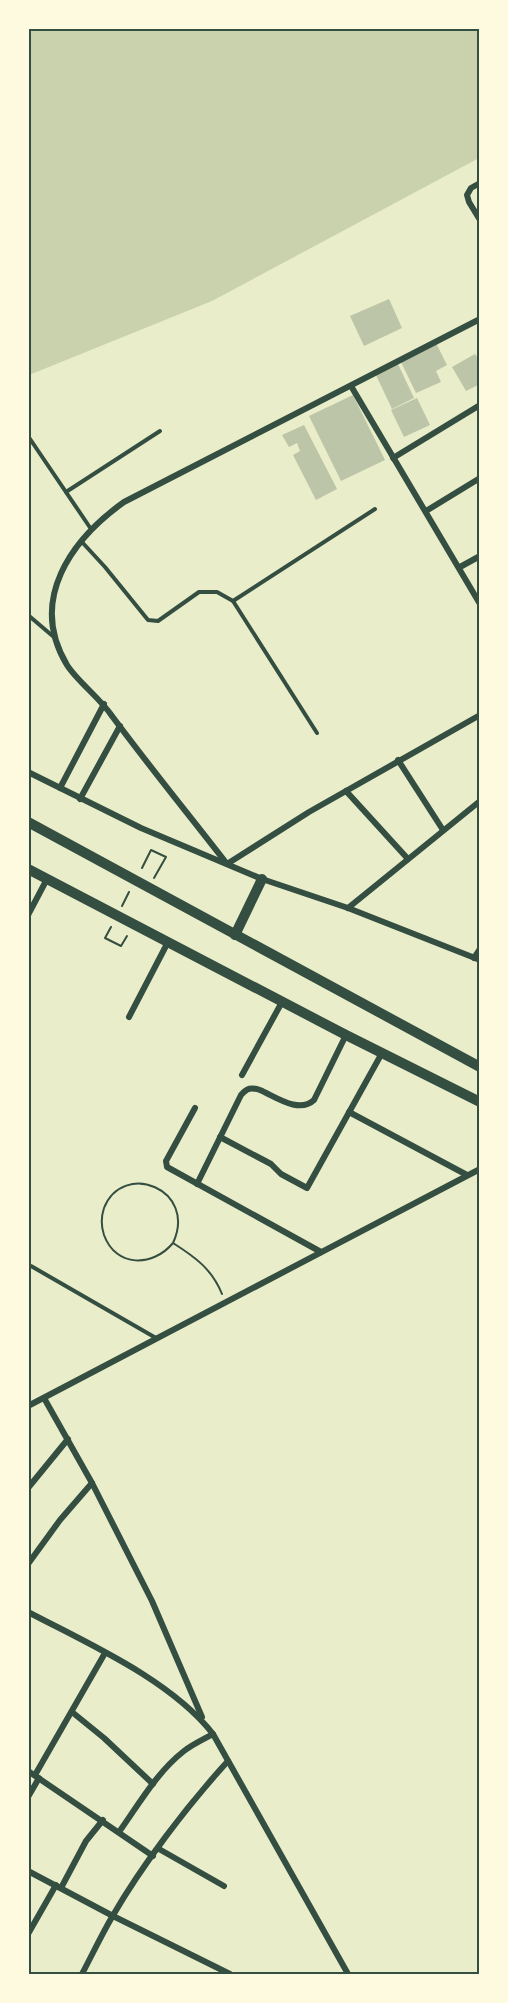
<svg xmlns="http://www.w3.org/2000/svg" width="508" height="2003" font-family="'Fira Sans',sans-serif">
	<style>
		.green { fill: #cad2ad }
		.building { fill: #bcc5a7 }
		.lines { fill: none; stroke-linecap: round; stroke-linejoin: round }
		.path { stroke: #344e41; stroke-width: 2 }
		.service { stroke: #344e41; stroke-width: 4 }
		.minor { stroke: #344e41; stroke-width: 6 }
		.secondary { stroke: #344e41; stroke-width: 10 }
		.neatline { fill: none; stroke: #344e41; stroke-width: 2 }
	</style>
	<rect width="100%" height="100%" fill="#e9edc9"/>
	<polygon class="green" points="29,28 479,29 479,158 212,301 29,375"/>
	<g class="building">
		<polygon points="389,299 402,328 364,346 350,316"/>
		<polygon points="436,343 447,365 436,371 441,382 416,393 400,360"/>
		<polygon points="475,354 480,361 480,384 466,391 452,367"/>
		<polygon points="397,362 414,398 392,409 375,373"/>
		<polygon points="353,395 385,460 341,481 309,416"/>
		<polygon points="417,398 430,425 404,437 391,410"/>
		<polygon points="304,425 337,489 316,500 293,455 300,451 297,443 289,447 282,435"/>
	</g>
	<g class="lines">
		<g class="path">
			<polyline points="142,868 151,850 166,857 154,878"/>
			<polyline points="122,906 129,892"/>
			<polyline points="111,927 105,938 121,946 127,936"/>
			<path d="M173 1243C153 1267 116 1268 104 1235 101 1226 101 1217 104 1208 123 1160 198 1189 173 1243 195 1257 212 1269 222 1294"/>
		</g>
		<g class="service">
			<polyline points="28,436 91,529"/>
			<polyline points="66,492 160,431"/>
			<polyline points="81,541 105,567 148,620 158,621 199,592 217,592 233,601 317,733"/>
			<polyline points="233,601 375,509"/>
			<polyline points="28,615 55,638"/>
			<polyline points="31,1266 156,1338"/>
		</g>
		<g class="minor">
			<polyline points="480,183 471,188 467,195 469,202 480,220"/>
			<path d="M480 319 124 502C71 540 28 600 67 665 77 681 100 698 112 716 149 766 189 815 227 864L309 812 480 715"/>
			<polyline points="351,386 480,604"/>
			<polyline points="393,458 480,405"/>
			<polyline points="426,511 480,478"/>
			<polyline points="460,567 480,556"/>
			<polyline points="398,760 443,830"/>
			<polyline points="28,772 141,828 262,879 348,908 480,960"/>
			<polyline points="60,788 104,704"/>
			<polyline points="346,791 408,859"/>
			<polyline points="80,799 120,726"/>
			<polyline points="348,908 480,801"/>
			<polyline points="28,915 47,879"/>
			<polyline points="474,958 480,949"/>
			<polyline points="129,1017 168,942"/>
			<polyline points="242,1075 282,1002"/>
			<polyline points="195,1108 166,1161 167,1167 321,1252"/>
			<polyline points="349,1112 467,1175"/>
			<polyline points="220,1137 271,1164 281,1174 307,1188 382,1053"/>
			<path d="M197 1184 241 1095C247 1088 251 1087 260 1090 276 1097 299 1114 314 1100L346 1035"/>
			<polyline points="44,1398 92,1483 152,1601 202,1717"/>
			<polyline points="28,1406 480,1169"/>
			<polyline points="28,1488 68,1439"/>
			<polyline points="28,1564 60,1520 92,1483"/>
			<path d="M28 1612C89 1644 171 1680 213 1734L348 1974"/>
			<polyline points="72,1712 104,1738 153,1784"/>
			<polyline points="28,1771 153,1856"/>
			<polyline points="35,1775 105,1653"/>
			<polyline points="28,1797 39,1778"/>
			<path d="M119 1832C139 1804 157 1772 184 1751 193 1744 204 1739 213 1734"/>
			<polyline points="159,1849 224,1886"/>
			<polyline points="28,1871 113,1916 230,1974"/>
			<polyline points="61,1888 86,1841 103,1820"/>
			<polyline points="28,1934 56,1885"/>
			<path d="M82 1974C92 1955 101 1936 112 1917 142 1865 187 1806 228 1761"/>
		</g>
		<g class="secondary">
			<polyline points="28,822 480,1067"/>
			<polyline points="28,869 346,1035 480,1102"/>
			<polyline points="235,935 262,879"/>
		</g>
	</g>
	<rect width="508" height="2003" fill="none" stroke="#fefae0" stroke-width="60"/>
	<rect x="30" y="30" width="448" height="1943" class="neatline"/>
</svg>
